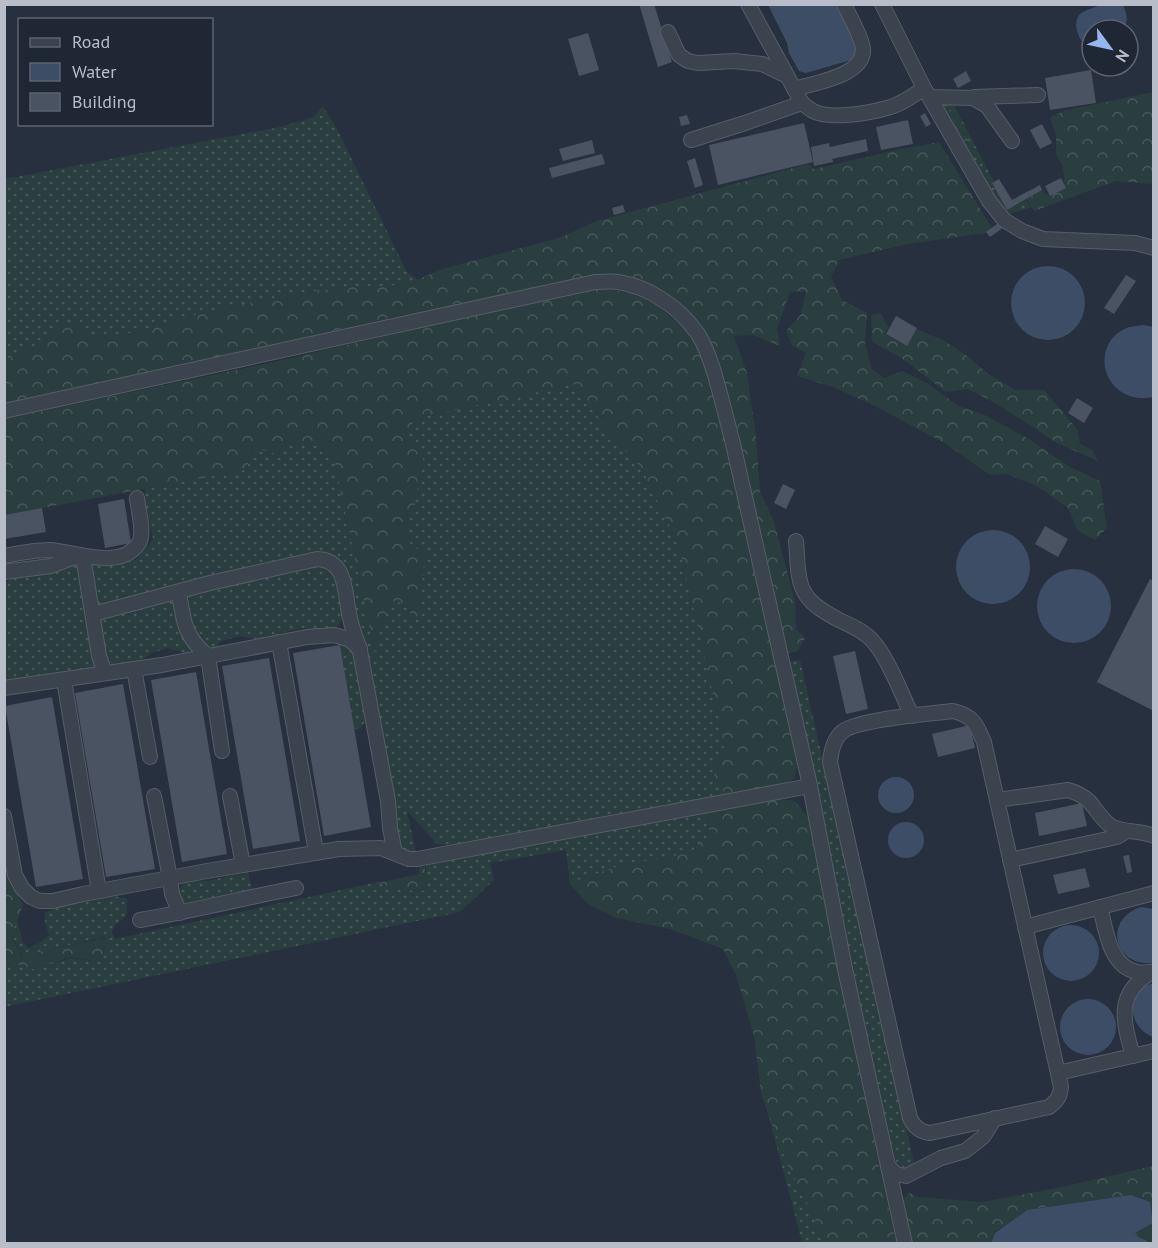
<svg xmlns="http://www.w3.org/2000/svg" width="1158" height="1248" font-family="'PT Sans',sans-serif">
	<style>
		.grass { fill: url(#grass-dots) }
		.forest { fill: url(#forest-crowns) }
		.water { fill: #3e4d66 }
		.building { fill: #495362 }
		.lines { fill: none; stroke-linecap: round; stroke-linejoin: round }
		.minor-casing { stroke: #565d69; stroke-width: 16 }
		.minor { stroke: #3b434e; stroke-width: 14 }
	</style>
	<defs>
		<pattern id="grass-dots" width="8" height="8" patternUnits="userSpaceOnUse" patternTransform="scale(1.5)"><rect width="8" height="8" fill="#2a3e40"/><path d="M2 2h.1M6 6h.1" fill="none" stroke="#47585a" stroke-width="1.8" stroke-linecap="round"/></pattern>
		<pattern id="forest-crowns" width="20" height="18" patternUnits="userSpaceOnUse" patternTransform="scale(1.5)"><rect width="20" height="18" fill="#2a3e40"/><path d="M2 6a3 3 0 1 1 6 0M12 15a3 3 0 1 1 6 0" fill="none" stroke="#47585a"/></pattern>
	</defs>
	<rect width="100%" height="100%" fill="#27303e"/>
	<g class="grass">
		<polygon points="946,103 953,103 994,182 992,184 1007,210 1026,200 1032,207 1006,215 993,197 986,181 974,166 941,106"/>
		<polygon points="323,106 337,129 407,272 418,280 400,289 5,364 5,179 280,127 314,117"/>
		<path d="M578 381 643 465 682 546 738 795 453 846 437 844 407 811 416 853C405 854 402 852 398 842L335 560 96 609 88 564 116 565 137 559 153 539 145 502V489L247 469 253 447 276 454 291 443 322 441 336 454 362 576 374 652 401 432 409 415Z"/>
		<polygon points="77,563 98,668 66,672 40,677 5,680 5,585 13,576"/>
		<path d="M310 566C318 566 327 565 333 571 339 577 343 606 343 614 343 619 340 623 337 627L327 630 303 628 256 639 241 636 221 641 214 649C198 648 181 615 188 599 190 597 192 594 194 592Z"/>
		<polygon points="171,599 175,604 193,649 185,653 168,648 152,653 143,659 129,663 113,664 105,658 98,629 101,619"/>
		<polygon points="340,644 348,645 354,649 365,705 366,720 361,728 354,729"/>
		<polygon points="800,660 915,1167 906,1170 895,1161 885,1123 845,934 806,732 789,662"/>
		<polygon points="705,812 710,835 689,854 570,884 566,850 490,863 494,880 460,912 4,1007 4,946 7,957 13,963 34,969 71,958 99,962 108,942 104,937 23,956 11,935 17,919 22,941 29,948 41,942 49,935 45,922 45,912 86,899 109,895 127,899 127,915 114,926 112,933 115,939 378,882 403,890 426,891 426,865 431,861"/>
		<polygon points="248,873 253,891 192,906 183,902 178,894 183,883 191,880 208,881 228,876"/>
		<polygon points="762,1093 816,1220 822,1243 802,1243 793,1207"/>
	</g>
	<g class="forest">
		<polygon points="1153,92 1153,184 1116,181 1034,211 1027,199 1042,190 1044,193 1048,195 1065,184 1063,168 1056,153 1056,134 1050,118 1063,111"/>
		<polygon points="951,110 956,111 970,139 969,146 957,134 948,118"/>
		<polygon points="939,142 992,228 985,233 908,244 839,260 831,277 842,300 867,313 865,342 871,368 884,378 902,371 927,383 958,406 985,415 1027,438 1070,467 1100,481 1107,528 1095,540 1078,531 1068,508 1037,486 1007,474 990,475 946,444 875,406 833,387 797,376 806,353 792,345 786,331 801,314 806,291 790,292 777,328 780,346 753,335 734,336 747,373 756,436 760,492 774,522 795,601 796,629 805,638 798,651 787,653 754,516 723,375 714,349 700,324 674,299 648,284 625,277 590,276 407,314 147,373 5,403 5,359 38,345 55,327 75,324 91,338 137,332 204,312 299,293 354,286 388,286 417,280 439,270 559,238 597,221 808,164 814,169 892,151"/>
		<polygon points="597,287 633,294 657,306 679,324 698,342 718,403 797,764 795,778 783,786 737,795 725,793 715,781 713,762 725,757 722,734 679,546 641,467 610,435 576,384 413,419 405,438 424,454 414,508 404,532 413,548 425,550 421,597 422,617 410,616 410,605 391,601 377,640 375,654 333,455 320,444 289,445 276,454 253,447 246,470 5,515 5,419 278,361"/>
		<polygon points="881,313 888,328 885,334 906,346 916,329 943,340 966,355 987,373 1016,390 1044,390 1077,429 1080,444 1092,450 1098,461 1057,443 997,404 968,389 946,392 900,357 872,342 871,315"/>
		<polygon points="778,799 795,801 808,817 847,1014 896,1243 822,1243 815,1219 786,1162 761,1093 754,1036 736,975 723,949 670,929 617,918 589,905 569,883 621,865 690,853 710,834 705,812"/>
		<polygon points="420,866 425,866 426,891 404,890 378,883 419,874"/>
		<polygon points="5,870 23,905 11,936 22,956 103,938 108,941 99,962 71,957 34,969 12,963 8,958 5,946"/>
		<polygon points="1153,1166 1153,1220 1150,1202 1131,1195 1027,1210 995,1232 991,1243 912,1243 908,1231 901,1201 909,1193 919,1197 982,1202 1062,1187"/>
		<polygon points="1153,1223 1153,1243 1133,1234"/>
	</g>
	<g class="water">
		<path d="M1103 4 1123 5C1127 15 1129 20 1123 30H1092V45C1089 44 1086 44 1083 42 1077 36 1073 21 1080 14 1085 10 1096 7 1103 4Z"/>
		<polygon points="768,5 839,5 858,46 856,55 851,60 806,73 799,71 789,53 787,43"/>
		<circle cx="1048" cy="303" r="37"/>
		<path d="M1144 325 1153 327 1154 397C1103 407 1086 343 1129 327 1134 326 1139 326 1144 325Z"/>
		<circle cx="993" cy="567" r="37"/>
		<circle cx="1074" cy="606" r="37"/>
		<circle cx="896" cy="795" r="18"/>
		<circle cx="906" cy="840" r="18"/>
		<path d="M1141 907 1153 909V963C1113 967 1103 919 1141 907Z"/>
		<circle cx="1071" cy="953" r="28"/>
		<path d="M1153 983H1154L1153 1037C1127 1027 1125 991 1153 983Z"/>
		<circle cx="1088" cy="1027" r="28"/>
		<polygon points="1131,1195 1150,1202 1153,1223 1133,1234 1151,1243 991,1243 995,1233 1027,1210"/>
	</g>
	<g class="building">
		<polygon points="639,4 654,4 672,62 658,67"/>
		<polygon points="588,33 599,70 579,76 568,39"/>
		<polygon points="1091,70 1096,103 1050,110 1045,78"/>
		<polygon points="966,71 971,81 958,88 953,79"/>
		<polygon points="925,113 931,124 926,127 920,116"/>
		<polygon points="687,115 690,124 681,126 679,117"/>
		<polygon points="908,120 913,144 881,150 876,127"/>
		<polygon points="804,123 813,162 718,185 709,145"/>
		<polygon points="1042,124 1052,143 1040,149 1030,130"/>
		<polygon points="866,139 868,151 832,159 833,162 814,166 811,147 829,143 830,147"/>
		<polygon points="592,140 595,153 563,161 559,149"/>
		<polygon points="602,154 605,164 552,178 549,168"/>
		<polygon points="695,158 703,185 695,188 687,161"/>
		<polygon points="1061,178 1066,188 1050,196 1045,186"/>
		<polygon points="999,179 1012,200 1040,185 1042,190 1007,210 992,183"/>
		<polygon points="623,205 625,212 614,215 612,208"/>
		<polygon points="1001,221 1004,227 990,237 986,232"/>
		<polygon points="1126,275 1136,281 1114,314 1104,308"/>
		<polygon points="896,316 917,328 907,346 886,334"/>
		<polygon points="1077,398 1093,408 1084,423 1068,413"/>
		<polygon points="783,484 795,490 786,509 774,503"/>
		<polygon points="124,499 131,543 105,548 98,504"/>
		<polygon points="42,508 46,532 4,539 4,515"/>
		<polygon points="1045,526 1068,539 1058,557 1035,544"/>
		<polygon points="1150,579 1154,581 1154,711 1097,682"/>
		<polygon points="340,645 371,827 324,836 293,653"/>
		<polygon points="855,651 868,709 846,714 833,656"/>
		<polygon points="269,658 300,841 253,849 222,666"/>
		<polygon points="196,672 227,854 182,862 151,680"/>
		<polygon points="123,684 155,869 106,877 75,693"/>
		<polygon points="52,697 83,879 36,887 5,706"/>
		<polygon points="970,725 975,748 938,757 932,734"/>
		<polygon points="1082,803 1087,826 1039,836 1035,813"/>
		<polygon points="1129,855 1132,872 1127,873 1123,856"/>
		<polygon points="1085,868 1090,887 1058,894 1053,875"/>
	</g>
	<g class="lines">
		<g class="minor-casing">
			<g id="minor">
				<path d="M748 4 802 103C805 105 809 109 813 111 829 120 870 113 887 108 900 105 913 96 924 88"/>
				<polyline points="882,4 924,88 989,201 1004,220 1022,231 1043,239 1135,243 1154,248"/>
				<polyline points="668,32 679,55 688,61 698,63 734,61 762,64 787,76"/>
				<path d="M794 89C814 83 871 75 862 44 858 30 850 17 844 4"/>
				<polyline points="929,97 973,98 987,106 1012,141"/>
				<polyline points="974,97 1038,95"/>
				<polyline points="691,140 745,123 802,103"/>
				<path d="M4 411 595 282C603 282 611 281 618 282 650 287 680 308 698 334 705 345 710 359 714 372 721 396 727 420 733 444L809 781 845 969 888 1166 896 1174 906 1176 941 1158 965 1151 983 1137 995 1118"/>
				<path d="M796 541C798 558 796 581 806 595 813 606 828 614 839 620 850 625 862 630 871 639 888 657 901 693 912 716"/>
				<path d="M4 556C19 553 35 550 51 550 76 552 121 571 139 543 145 533 138 509 137 498"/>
				<polyline points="83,556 99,656 105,673"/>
				<polyline points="4,572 51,566 69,559 78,557"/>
				<path d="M179 592C183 619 184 637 208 656L222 751"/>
				<path d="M93 614 210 583 317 559C349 560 344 596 350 618 352 628 356 639 360 649"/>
				<polyline points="279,642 316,852"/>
				<polyline points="134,669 150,757"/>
				<polyline points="64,680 99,891"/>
				<polyline points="4,688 162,665 307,637 334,635 348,639 355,644 360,651 388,801 390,828 395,853"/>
				<path d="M953 711C973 716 976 723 984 742L1061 1087C1060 1097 1057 1101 1049 1107L930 1133C920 1132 914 1127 910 1118L830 762C831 751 834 739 842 732 856 719 931 714 953 711Z"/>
				<polyline points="154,796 170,878 172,894 180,913"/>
				<polyline points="230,796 243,865"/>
				<path d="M997 800 1068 790C1075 792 1082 795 1089 801 1096 809 1102 820 1111 826 1124 833 1140 830 1154 836"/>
				<polyline points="4,816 15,875 22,888 31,897 40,901 53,901 83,894 207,871 339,849 381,848 409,859 417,859 810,786"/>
				<polyline points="1010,860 1117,837 1127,831"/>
				<path d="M1100 907C1106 930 1109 966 1137 972 1142 973 1147 972 1152 972"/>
				<path d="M140 920C192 911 244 898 296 888"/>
				<polyline points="1025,927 1154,893"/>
				<path d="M1133 1056C1123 1021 1115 993 1152 972"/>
				<polyline points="1058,1073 1154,1051"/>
				<polyline points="888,1166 905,1244"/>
			</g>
		</g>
		<use href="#minor" class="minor"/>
	</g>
	<rect width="1158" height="1248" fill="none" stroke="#b8bec9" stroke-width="12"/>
	<rect x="18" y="18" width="195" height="108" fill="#202734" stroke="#5d6370" stroke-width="1.5"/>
	<rect x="30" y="38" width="30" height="9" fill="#3b434e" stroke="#5d6370" stroke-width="1.5"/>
	<text x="72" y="48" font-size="18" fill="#b8bec9">Road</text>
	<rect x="30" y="63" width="30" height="18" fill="#3e4d66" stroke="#5d6370" stroke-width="1.5"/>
	<text x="72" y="78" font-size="18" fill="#b8bec9">Water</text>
	<rect x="30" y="93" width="30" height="18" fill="#495362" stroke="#5d6370" stroke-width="1.5"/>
	<text x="72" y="108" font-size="18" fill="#b8bec9">Building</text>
	<g transform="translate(1110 48) rotate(123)"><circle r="28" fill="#202734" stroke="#5d6370" stroke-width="1.5"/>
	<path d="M0-4.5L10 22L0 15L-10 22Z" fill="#95b6f1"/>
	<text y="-9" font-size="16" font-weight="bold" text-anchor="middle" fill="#b8bec9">N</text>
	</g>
</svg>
